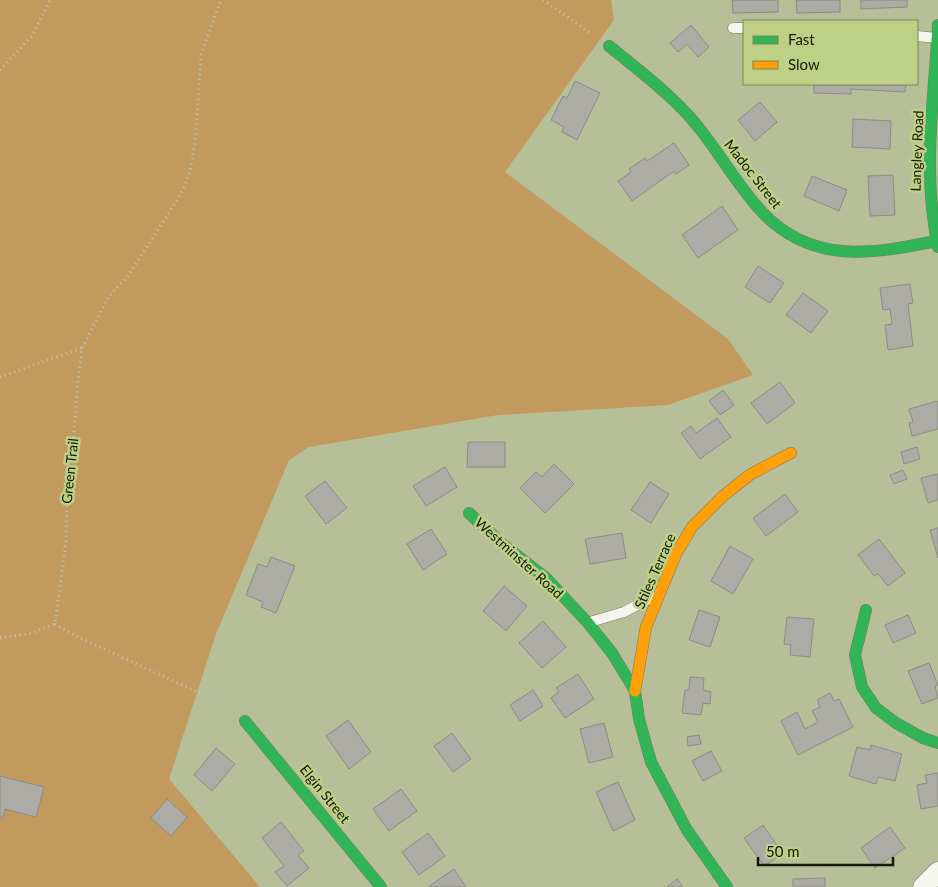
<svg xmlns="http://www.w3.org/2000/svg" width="938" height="887" font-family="Lato,sans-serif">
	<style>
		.forest { fill: #c29a5e }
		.building { fill: #acaba6; stroke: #8c8c85 }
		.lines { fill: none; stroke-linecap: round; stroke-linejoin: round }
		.lane-casing { stroke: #767d5c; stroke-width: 11 }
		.street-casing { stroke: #767d5c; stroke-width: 21 }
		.fast-casing { stroke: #767d5c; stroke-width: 12 }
		.slow-casing { stroke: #767d5c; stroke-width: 12 }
		.path { stroke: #c0c3b7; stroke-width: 3; stroke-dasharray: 1 4; stroke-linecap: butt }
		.lane { stroke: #f4f5ef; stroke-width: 10 }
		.street { stroke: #f4f5ef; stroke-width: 20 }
		.fast { stroke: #30b455; stroke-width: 11 }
		.slow { stroke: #ff9f0a; stroke-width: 11 }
		.labels { text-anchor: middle; stroke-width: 5; stroke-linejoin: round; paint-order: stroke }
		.street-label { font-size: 14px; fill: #131900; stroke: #bed086 }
	</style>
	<rect width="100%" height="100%" fill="#b6bf97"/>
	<polygon class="forest" points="0,0 611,0 614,20 505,172 728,339 753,375 668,405 498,415 309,447 289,460 216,634 169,779 260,887 0,887"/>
	<g class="building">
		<polygon points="732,0 778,0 778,12 733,13"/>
		<polygon points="796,0 840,0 840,12 797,13"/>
		<polygon points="861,0 907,0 907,7 861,9"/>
		<polygon points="691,25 709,47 698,57 687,44 678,52 670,43"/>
		<polygon points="575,81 600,93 577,140 562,132 564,127 551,120 563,96 567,98"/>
		<polygon points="814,84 906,84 905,92 851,89 851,94 814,93"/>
		<polygon points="760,102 777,122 755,141 738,120"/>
		<polygon points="853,119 891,121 890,149 852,147"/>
		<polygon points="674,143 689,165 676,174 674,171 632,201 618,181 631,172 629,169 645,158 647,161"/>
		<polygon points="893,175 895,215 870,216 868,176"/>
		<polygon points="812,176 847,190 839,211 804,196"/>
		<polygon points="722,206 738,230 698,258 682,235"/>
		<polygon points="758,266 784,283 770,303 745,287"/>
		<polygon points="910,284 913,303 908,304 913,346 888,350 885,325 892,324 890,309 883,310 880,288"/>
		<polygon points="803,293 828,311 811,333 786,315"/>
		<polygon points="780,382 795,403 767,424 751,403"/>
		<polygon points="723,390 734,405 720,415 709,401"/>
		<polygon points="938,401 938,429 912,436 909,423 913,422 909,409"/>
		<polygon points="717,418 731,437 700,459 681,433 691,426 696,433"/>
		<polygon points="468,442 505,442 505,467 467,467"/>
		<polygon points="917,447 920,459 904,464 901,452"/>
		<polygon points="554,464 574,484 545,513 520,488 536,472 542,477"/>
		<polygon points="445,467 457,487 426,506 413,486"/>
		<polygon points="903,470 907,479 894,484 890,475"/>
		<polygon points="938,474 938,500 928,503 921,478"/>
		<polygon points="325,481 347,508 326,524 305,496"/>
		<polygon points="650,482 669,494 651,523 631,510"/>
		<polygon points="785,494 798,512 766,536 753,518"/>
		<polygon points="938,528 938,558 930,530"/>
		<polygon points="431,529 447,554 423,570 407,544"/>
		<polygon points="622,533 626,558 590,564 585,539"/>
		<polygon points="879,539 905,573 888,586 878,574 874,576 858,555"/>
		<polygon points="730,546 753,559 733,594 711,581"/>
		<polygon points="271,557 295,566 276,613 261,607 263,602 246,595 258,564 267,567"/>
		<polygon points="504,586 527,606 506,631 483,611"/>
		<polygon points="699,610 720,617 710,647 689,640"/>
		<polygon points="908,615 916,633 893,643 885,625"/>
		<polygon points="787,617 814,619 810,657 790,655 791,645 784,644"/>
		<polygon points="543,621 566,647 542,668 519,643"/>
		<polygon points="929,663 938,685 935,686 938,698 922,704 908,671"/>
		<polygon points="578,674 594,699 565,718 551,698 559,692 556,688"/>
		<polygon points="690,677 704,678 703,690 711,692 710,704 703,703 701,715 682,713 685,690 689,690"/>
		<polygon points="533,690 543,706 520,721 510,705"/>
		<polygon points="830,693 834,701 839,699 853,727 798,755 781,721 797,712 805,729 818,722 812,711 820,707 817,700"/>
		<polygon points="348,720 371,752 349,769 326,736"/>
		<polygon points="604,723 613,757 589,763 580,729"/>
		<polygon points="452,733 471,759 453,772 434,746"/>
		<polygon points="699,735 701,744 688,746 687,737"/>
		<polygon points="871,745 902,754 895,781 878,777 876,784 849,776 857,747 870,750"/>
		<polygon points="216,748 235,764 212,791 194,775"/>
		<polygon points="711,751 722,771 703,781 692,761"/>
		<polygon points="938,773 938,806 921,809 917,785 927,783 925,775"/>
		<polygon points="0,776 44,787 36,817 5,809 3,818 0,817"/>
		<polygon points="618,782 635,820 613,831 596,792"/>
		<polygon points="401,789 417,811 389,831 373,809"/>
		<polygon points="167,799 187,817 171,836 151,818"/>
		<polygon points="281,822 304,851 298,855 309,868 287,886 275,872 284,866 262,838"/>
		<polygon points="763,825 783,854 764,866 744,838"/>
		<polygon points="890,827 905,848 875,868 861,848"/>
		<polygon points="428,833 445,856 419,875 402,852"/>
		<polygon points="454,869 466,887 428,887"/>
		<polygon points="825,878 825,887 793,887 793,879"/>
		<polygon points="677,879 683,887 667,887"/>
	</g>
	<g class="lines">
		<g class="lane-casing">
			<g id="lane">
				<polyline points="733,28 744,28"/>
				<polyline points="917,36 937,38"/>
				<polyline points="590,622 624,612 652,597"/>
			</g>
		</g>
		<g class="street-casing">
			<polyline id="street" points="923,887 938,872"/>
		</g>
		<g class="fast-casing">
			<g id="fast">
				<path d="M938 25C934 101 922 172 938 247"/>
				<path d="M609 46C636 68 665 90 689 116 716 146 735 183 762 212 812 265 873 254 936 241"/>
				<polyline points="469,513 501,543 546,578 588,623 612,653 635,691 639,719 651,762 687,830 727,887"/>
				<polyline points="866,610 855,655 862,687 876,708 896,723 923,738 938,743"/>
				<polyline points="245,721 381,887"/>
			</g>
		</g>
		<g class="slow-casing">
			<polyline id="slow" points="635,691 646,627 676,554 692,527 723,496 751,474 791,453"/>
		</g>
		<g class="path">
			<polyline points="543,0 592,34"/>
			<polyline points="0,70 32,36 50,0"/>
			<polyline points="0,377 82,348"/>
			<polyline points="55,624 78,637 208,697 228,709"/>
			<polyline points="0,638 32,633 55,624 66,541 67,500 71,470 78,381 82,348 109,296 128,276 181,194 190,172 196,135 201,54 221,0"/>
		</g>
		<use href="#lane" class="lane"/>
		<use href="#street" class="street"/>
		<use href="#fast" class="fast"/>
		<use href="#slow" class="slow"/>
	</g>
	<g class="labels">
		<g class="street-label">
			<text transform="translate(917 151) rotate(-88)" y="5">Langley Road</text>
			<text transform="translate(753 174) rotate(52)" y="5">Madoc Street</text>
			<text transform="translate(70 471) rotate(-84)" y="5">Green Trail</text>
			<text transform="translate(519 558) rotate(42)" y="5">Westminster Road</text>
			<text transform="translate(655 571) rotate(-66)" y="5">Stiles Terrace</text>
			<text transform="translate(325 794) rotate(51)" y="5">Elgin Street</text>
		</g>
	</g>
	<rect x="743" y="20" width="175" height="65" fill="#bed086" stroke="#7a8750"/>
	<rect x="753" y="36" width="25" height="8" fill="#30b455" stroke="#7a8750"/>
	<text x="788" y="45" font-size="15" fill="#131900">Fast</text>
	<rect x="753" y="61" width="25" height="8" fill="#ff9f0a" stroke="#7a8750"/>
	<text x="788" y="70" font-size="15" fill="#131900">Slow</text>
	<path d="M758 857v8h135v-8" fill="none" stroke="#131900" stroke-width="2.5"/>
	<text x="766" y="857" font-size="15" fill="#131900" stroke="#bed086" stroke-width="4" paint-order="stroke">50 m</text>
</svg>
